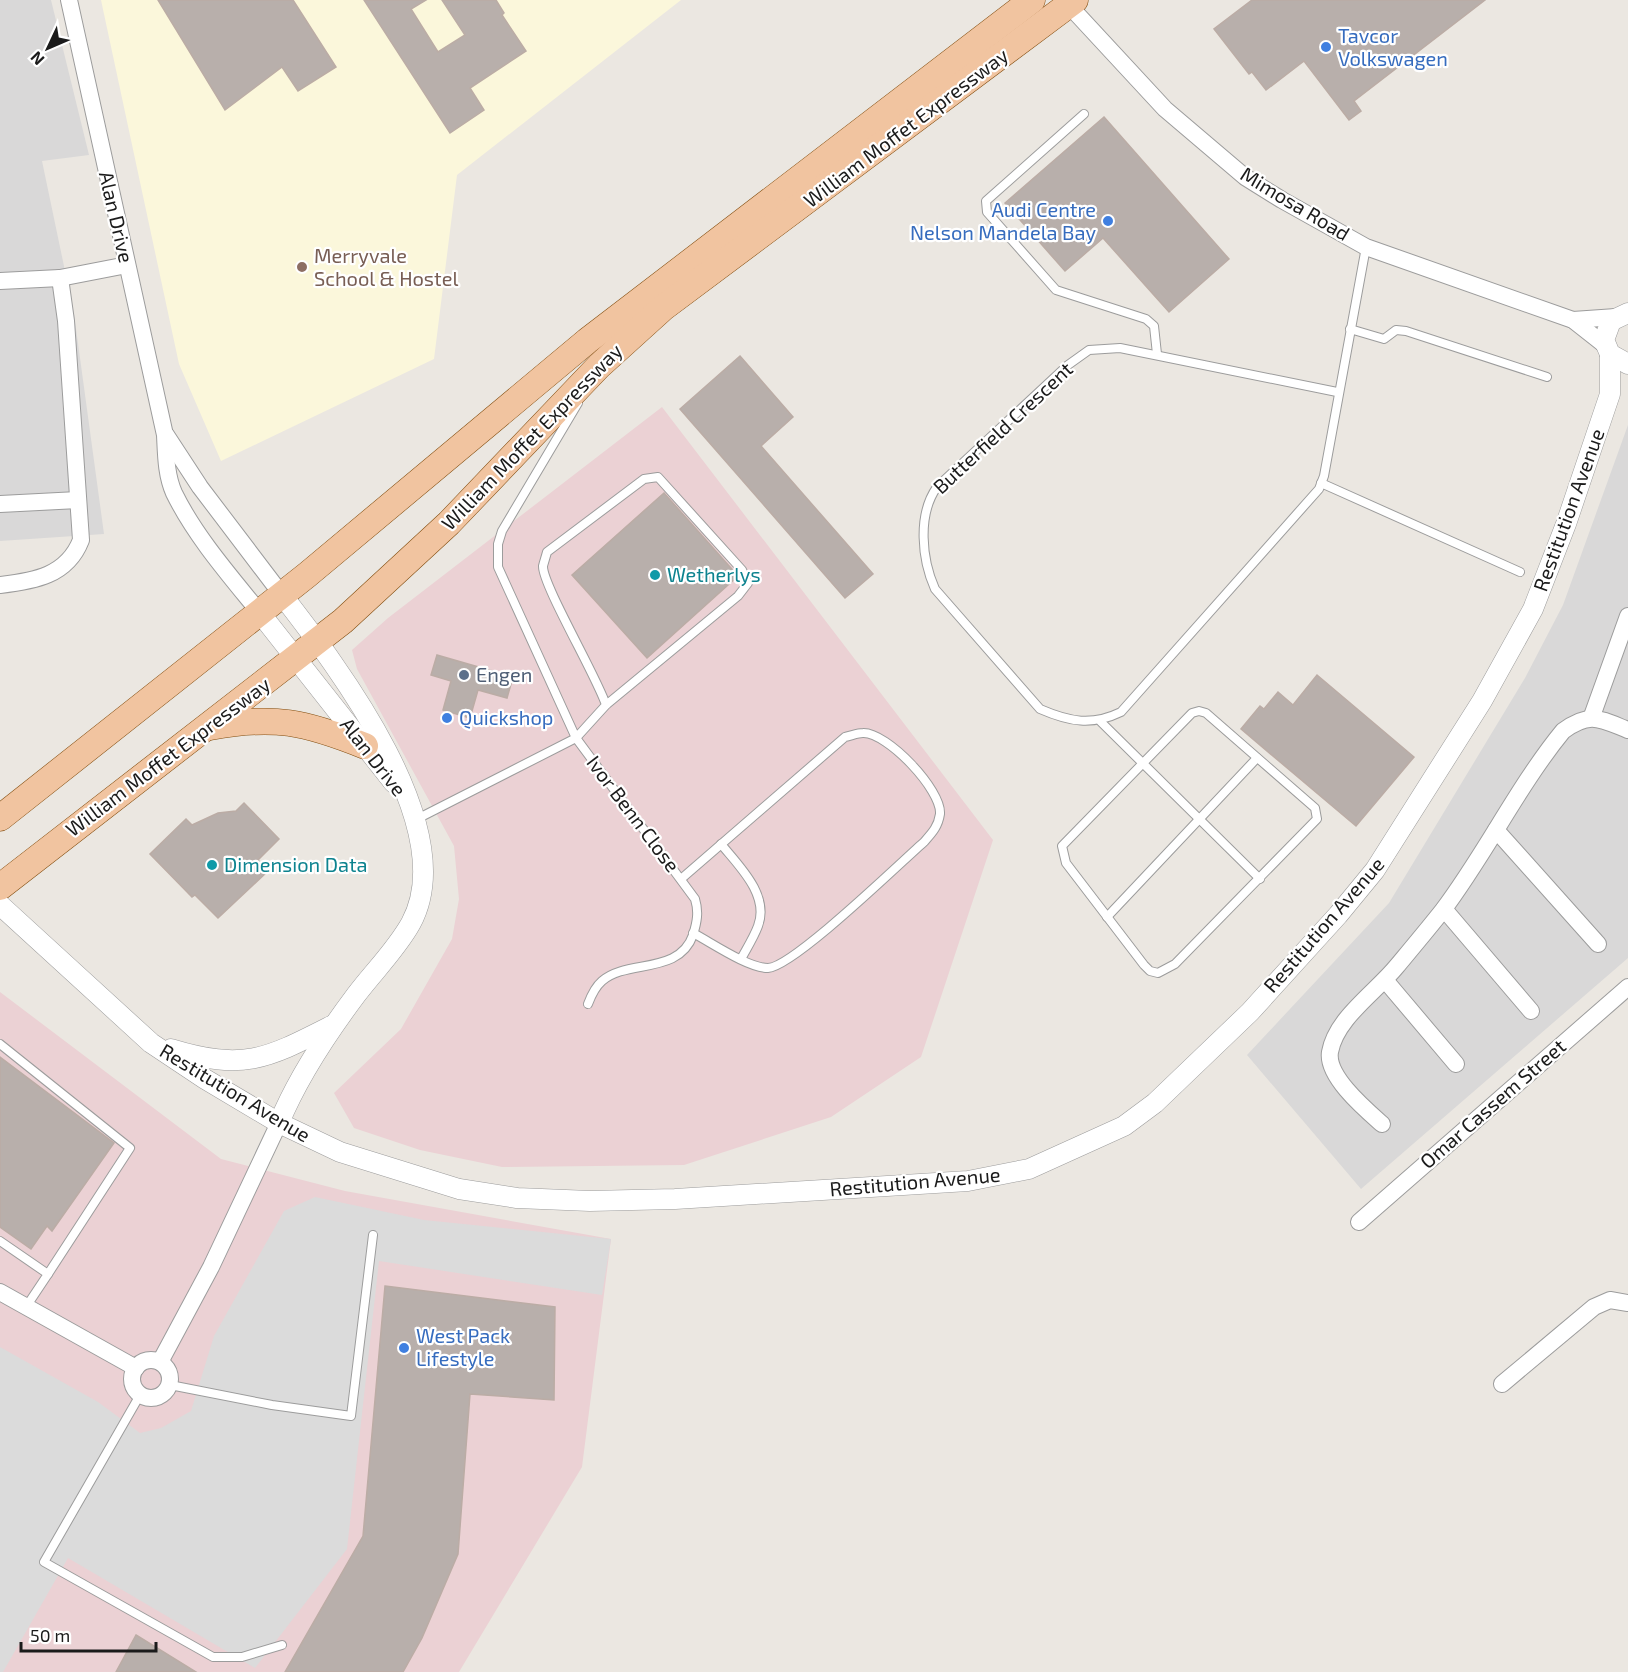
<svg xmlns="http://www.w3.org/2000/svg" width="1628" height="1672" font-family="'Exo 2',sans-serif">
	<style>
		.residential { fill: #d9d8d8 }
		.commercial { fill: #ebd1d4 }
		.education { fill: #fbf7db }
		.parking { fill: #dbdbdb }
		.building { fill: #b8afab; stroke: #bbaca5; stroke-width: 1.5 }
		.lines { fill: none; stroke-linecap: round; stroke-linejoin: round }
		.service-casing { stroke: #9c9c9c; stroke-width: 10 }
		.minor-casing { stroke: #9c9c9c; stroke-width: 18 }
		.tertiary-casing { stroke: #9c9c9c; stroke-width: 21 }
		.primary-casing { stroke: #824d0f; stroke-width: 27 }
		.service { stroke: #fff; stroke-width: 8 }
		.minor { stroke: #fff; stroke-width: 16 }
		.tertiary { stroke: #fff; stroke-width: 20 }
		.primary { stroke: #f1c4a0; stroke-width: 26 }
		.shop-dot { fill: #3f7fe0; stroke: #fff; stroke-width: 2 }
		.education-dot { fill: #8d6e63; stroke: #fff; stroke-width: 2 }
		.culture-dot { fill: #0f9aa8; stroke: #fff; stroke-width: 2 }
		.service-dot { fill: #5c6f8a; stroke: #fff; stroke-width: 2 }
		.labels { text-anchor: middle; stroke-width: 4.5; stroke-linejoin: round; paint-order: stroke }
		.shop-label { font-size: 20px; fill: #366cbe; stroke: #fff; text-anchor: start }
		.street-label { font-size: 20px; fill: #1b1b1b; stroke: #fff }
		.education-label { font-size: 20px; fill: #785e54; stroke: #fff; text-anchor: start }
		.culture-label { font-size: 20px; fill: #0d838f; stroke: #fff; text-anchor: start }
		.service-label { font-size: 20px; fill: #4e5e75; stroke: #fff; text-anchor: start }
	</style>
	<rect width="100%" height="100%" fill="#ebe7e1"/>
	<g class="residential">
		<polygon points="0,0 51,0 89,155 42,161 74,314 104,534 0,541"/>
		<polygon points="1628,425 1628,958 1361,1189 1247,1055 1389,903 1525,678 1563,605"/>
	</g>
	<g class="commercial">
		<polygon points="662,407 993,840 921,1057 831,1117 684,1165 502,1167 420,1150 354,1128 334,1093 401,1029 452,939 459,899 454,846 357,669 352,650 388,618"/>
		<polygon points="0,992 221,1159 345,1191 611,1239 582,1467 459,1672 0,1672"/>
	</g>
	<polygon class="education" points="101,0 681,0 457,175 434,359 221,461 179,364"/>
	<polygon class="parking" points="315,1197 424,1220 611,1239 602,1295 379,1261 347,1549 255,1668 68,1558 3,1672 0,1672 0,1347 98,1402 140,1433 161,1428 191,1411 214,1336 284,1211"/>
	<g class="building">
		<polygon points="158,0 293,0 336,67 298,91 282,67 225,110"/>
		<polygon points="364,0 426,0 411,9 438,52 465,35 442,0 496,0 504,13 502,15 526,51 470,88 484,110 450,133"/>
		<polygon points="1252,0 1485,0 1354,101 1361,111 1349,120 1304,61 1266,90 1252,72 1249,74 1214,29"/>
		<polygon points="1104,117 1229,259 1169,312 1103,238 1065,271 1005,203"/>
		<polygon points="740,356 793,417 761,446 873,574 845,598 680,409"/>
		<polygon points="664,493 738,576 647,658 572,575"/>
		<polygon points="437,655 513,677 507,698 478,690 470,718 443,710 451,681 431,675"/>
		<polygon points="1317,675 1414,757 1356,826 1241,729 1260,706 1264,709 1278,692 1293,705"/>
		<polygon points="244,803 279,839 258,860 268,871 218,918 195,895 192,897 150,854 186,819 192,825 218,813 236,811"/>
		<polygon points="0,1057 114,1143 52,1231 47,1226 31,1249 0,1227"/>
		<polygon points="385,1286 555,1307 554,1400 470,1394 458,1554 422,1638 403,1672 285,1672 363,1536"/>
		<polygon points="136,1635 196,1672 116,1672"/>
	</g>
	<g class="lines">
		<g class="service-casing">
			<g id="service">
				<polyline points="1084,114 986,201 987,212 1056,290 1146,319 1154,326 1157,354"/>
				<polyline points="1350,329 1384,339 1396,330 1406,331 1547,377"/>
				<path d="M1337 392 1120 348 1089 350 1068 365 937 487C917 515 922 560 935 589L1040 709C1070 722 1092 726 1121 712L1319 489 1324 476 1366 247"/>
				<path d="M578 403 502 531 498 544V567L576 738 695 899C699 912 697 922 693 935 679 975 627 959 602 981 595 987 591 996 588 1004"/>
				<polyline points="1321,483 1520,572"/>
				<polygon points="1199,711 1206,713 1315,808 1317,819 1175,964 1158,973 1150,971 1144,965 1066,863 1062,846 1192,713"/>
				<polyline points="1101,722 1260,879"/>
				<path d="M415 820 576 738 606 705 738 596 748 583 742 570 658 477 644 479 547 552C546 556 544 562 543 566 542 584 597 677 606 705"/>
				<path d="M721 844C738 865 770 895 758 926 754 937 747 948 741 959"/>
				<path d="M681 879 845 737C851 736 857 733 863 733 887 732 942 790 940 814 938 827 932 833 924 842 899 864 793 967 768 968 748 968 712 943 693 933"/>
				<polyline points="1107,917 1257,758"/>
				<polyline points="0,1044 130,1148 48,1274"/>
				<polyline points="0,1241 48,1274 26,1307"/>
				<polyline points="170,1385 272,1405 351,1416 373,1235"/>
				<polyline points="140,1395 44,1562 213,1657 242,1657 282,1645"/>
			</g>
		</g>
		<g class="minor-casing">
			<g id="minor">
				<path d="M69 0 165 435C166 455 166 475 174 493 195 536 230 576 260 613"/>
				<polyline points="1064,0 1165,109 1245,177 1282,200 1366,247 1573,320 1606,346"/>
				<polyline points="0,281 60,278 127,265"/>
				<polyline points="1573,320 1616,317"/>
				<polyline points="166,435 200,487 282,595"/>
				<polyline points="0,504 78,500"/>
				<path d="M0 585C34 581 67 576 81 540L66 321 60 278"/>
				<polyline points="1592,716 1628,616"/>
				<polyline points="1496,830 1598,944"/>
				<polyline points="1444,909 1531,1011"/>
				<polyline points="1385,980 1456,1064"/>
				<path d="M1382 1124C1365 1109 1326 1076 1330 1052 1336 1018 1376 992 1397 966 1412 948 1428 929 1443 910 1486 853 1518 786 1563 731 1590 711 1600 719 1628 730"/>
				<polyline points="1359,1222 1628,987"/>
				<polyline points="0,1292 136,1368"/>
				<circle cx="151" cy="1379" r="19"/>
				<polyline points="160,1362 211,1267 279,1123"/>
				<polyline points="1502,1384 1594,1307 1610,1300 1628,1303"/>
			</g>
		</g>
		<g class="tertiary-casing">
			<g id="tertiary">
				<polyline points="1628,313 1611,321 1604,340 1610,354 1628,364"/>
				<polyline points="260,613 394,783"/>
				<polyline points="0,905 151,1043 205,1079 279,1123 340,1152 459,1189 517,1198 590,1201 675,1199 968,1181 1029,1169 1124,1126 1155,1103 1250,1012 1338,915 1375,870 1482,701 1533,609 1566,524 1610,394 1610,354"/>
				<path d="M171 1049C244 1071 266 1059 331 1026"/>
				<path d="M279 1123C298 1077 326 1035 356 995 374 971 396 950 411 923 462 829 338 667 282 595"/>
			</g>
		</g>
		<g class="primary-casing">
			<g id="primary">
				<path d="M210 727C274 715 305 722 365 746"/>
				<polyline points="0,818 307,575 587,341 1032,0"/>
				<polyline points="0,887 343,621 449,523 599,366 663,308 1075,0"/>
			</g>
		</g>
		<use href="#service" class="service"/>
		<use href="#minor" class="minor"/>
		<use href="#tertiary" class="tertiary"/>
		<use href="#primary" class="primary"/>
	</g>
	<g class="shop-dot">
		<circle cx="1326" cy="47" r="6"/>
		<circle cx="1108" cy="221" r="6"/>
		<circle cx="447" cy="718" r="6"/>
		<circle cx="404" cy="1348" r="6"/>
	</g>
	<circle class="education-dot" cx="302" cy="267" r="6"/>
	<g class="culture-dot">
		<circle cx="655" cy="575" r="6"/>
		<circle cx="212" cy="865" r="6"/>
	</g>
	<circle class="service-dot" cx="464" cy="675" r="6"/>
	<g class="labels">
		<g class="shop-label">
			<text x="1338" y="43">Tavcor<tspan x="1338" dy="23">Volkswagen</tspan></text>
			<text x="1096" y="217" text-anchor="end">Audi Centre<tspan x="1096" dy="23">Nelson Mandela Bay</tspan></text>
			<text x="459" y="725">Quickshop</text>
			<text x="416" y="1343">West Pack<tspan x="416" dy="23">Lifestyle</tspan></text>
		</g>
		<g class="street-label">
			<text transform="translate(906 128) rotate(-37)" y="7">William Moffet Expressway</text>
			<text transform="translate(1295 204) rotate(31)" y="7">Mimosa Road</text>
			<text transform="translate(116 217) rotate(77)" y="7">Alan Drive</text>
			<text transform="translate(1003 428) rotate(-43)" y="7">Butterfield Crescent</text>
			<text transform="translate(532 437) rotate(-46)" y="7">William Moffet Expressway</text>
			<text transform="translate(1569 510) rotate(-70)" y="7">Restitution Avenue</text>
			<text transform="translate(168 757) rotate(-37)" y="7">William Moffet Expressway</text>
			<text transform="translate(373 757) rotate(52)" y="7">Alan Drive</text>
			<text transform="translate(633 814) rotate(53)" y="7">Ivor Benn Close</text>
			<text transform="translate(1324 925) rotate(-49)" y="7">Restitution Avenue</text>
			<text transform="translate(235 1093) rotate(31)" y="7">Restitution Avenue</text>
			<text transform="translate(1493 1104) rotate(-41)" y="7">Omar Cassem Street</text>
			<text transform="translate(915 1182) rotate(-5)" y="7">Restitution Avenue</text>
		</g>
		<g class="education-label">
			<text x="314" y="263">Merryvale<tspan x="314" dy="23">School &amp; Hostel</tspan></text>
		</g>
		<g class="culture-label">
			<text x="667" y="582">Wetherlys</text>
			<text x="224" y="872">Dimension Data</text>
		</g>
		<g class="service-label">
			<text x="476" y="682">Engen</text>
		</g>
	</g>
	<g transform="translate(48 48) rotate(226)" stroke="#ffffff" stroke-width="4.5" paint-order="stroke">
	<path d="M0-4.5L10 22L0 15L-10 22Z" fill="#1b1b1b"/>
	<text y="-9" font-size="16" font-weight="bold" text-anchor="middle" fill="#1b1b1b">N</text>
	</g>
	<path d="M21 1642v9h135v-9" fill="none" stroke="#1b1b1b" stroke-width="3"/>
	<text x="30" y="1642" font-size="18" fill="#1b1b1b" stroke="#ffffff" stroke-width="4.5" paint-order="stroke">50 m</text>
</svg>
